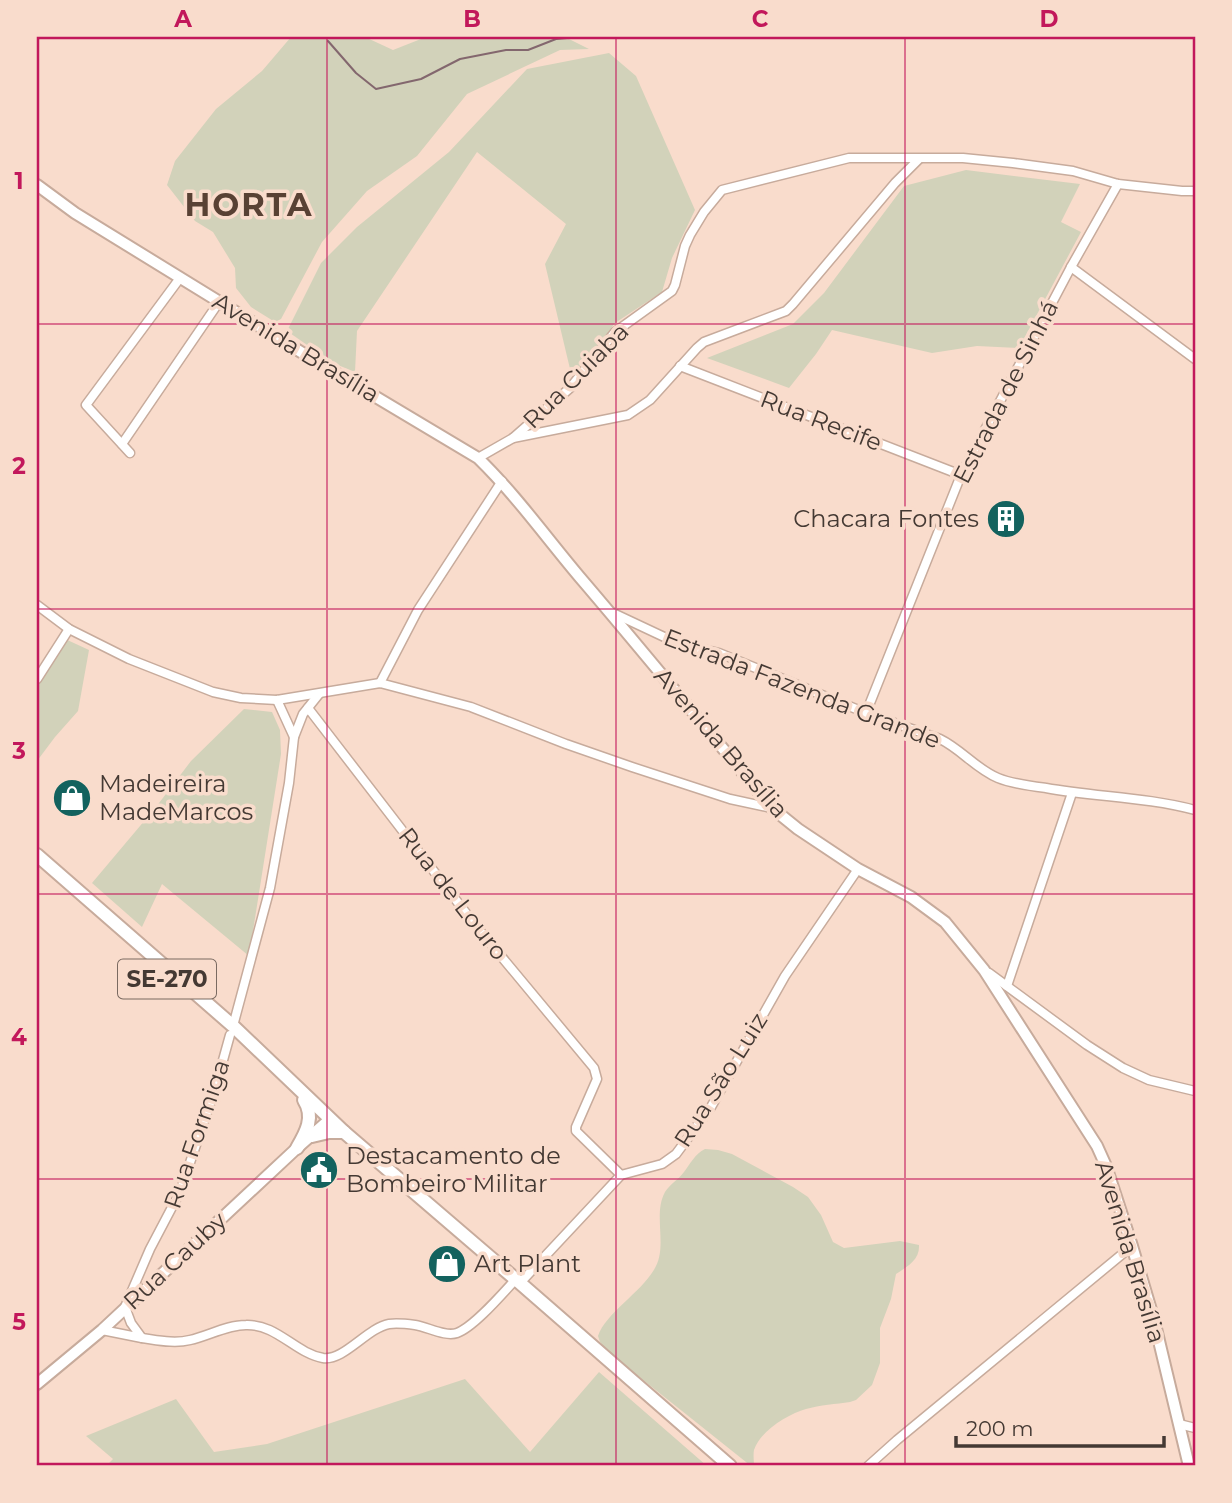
<svg xmlns="http://www.w3.org/2000/svg" width="1232" height="1503" font-family="Montserrat,sans-serif">
	<style>
		.green { fill: #d2d2ba }
		.lines { fill: none; stroke-linecap: round; stroke-linejoin: round }
		.stream { stroke: #83676e; stroke-width: 2 }
		.street-casing { stroke: #c7ab9c; stroke-width: 11 }
		.secondary-casing { stroke: #c7ab9c; stroke-width: 14 }
		.primary-casing { stroke: #c7ab9c; stroke-width: 16 }
		.street { stroke: #fff; stroke-width: 8 }
		.secondary { stroke: #fff; stroke-width: 10 }
		.primary { stroke: #fff; stroke-width: 12 }
		.grid { fill: none; stroke: #c2185b; stroke-width: 2; stroke-opacity: 0.55 }
		.labels { text-anchor: middle; stroke-width: 7; stroke-linejoin: round; paint-order: stroke }
		.shield { fill: #f9dccc; stroke: #7a6a61; stroke-width: 2 }
		.shield-label { font-size: 23px; font-weight: bold; fill: #443933 }
		.street-label { font-size: 24px; fill: #443933; stroke: #f9dccc }
		.poi-label { font-size: 24px; fill: #443933; stroke: #f9dccc; text-anchor: start }
		.district-label { font-size: 32px; font-weight: bold; letter-spacing: 2px; fill: #584134; stroke: #f9dccc }
		.neatline { fill: none; stroke: #c2185b; stroke-width: 2.5 }
		.grid-label { font-size: 23px; text-anchor: middle; font-weight: bold; fill: #c2185b }
	</style>
	<rect width="100%" height="100%" fill="#f9dccc"/>
	<g class="green">
		<polygon points="291,37 365,37 393,50 426,37 565,37 589,49 560,50 467,94 417,156 367,191 322,242 281,319 275,322 251,307 236,288 235,268 213,232 195,221 167,185 175,161 216,109 262,71"/>
		<polygon points="609,53 636,76 695,210 672,258 662,292 615,323 576,376 571,373 545,264 566,224 477,152 357,331 355,372 333,363 287,331 321,263 357,227 449,152 527,69"/>
		<polygon points="966,170 1080,184 1061,222 1081,232 1019,348 977,346 932,353 832,330 816,354 789,388 707,358 793,324 824,293 904,186"/>
		<polygon points="63,638 89,650 78,711 55,737 37,761 37,682"/>
		<polygon points="244,709 272,712 280,730 281,754 249,956 162,884 142,927 92,883 156,807 191,761"/>
		<path d="M705 1149 718 1150 732 1154 793 1187 808 1197 821 1215 833 1242 844 1248 900 1241 919 1245C920 1260 907 1267 896 1274L891 1299 880 1328V1363L872 1385 856 1400 850 1402C836 1404 820 1405 806 1409 788 1414 760 1431 754 1450 753 1455 754 1461 754 1466H751L608 1352 600 1342 598 1336C606 1312 644 1291 656 1266 667 1244 653 1214 665 1192 670 1184 678 1180 684 1172 690 1164 695 1154 705 1149Z"/>
		<polygon points="599,1372 707,1466 106,1466 113,1459 86,1436 176,1399 214,1452 267,1444 465,1379 530,1452"/>
	</g>
	<g class="lines">
		<polyline class="stream" points="328,41 356,73 376,89 421,79 460,59 506,50 528,50 556,39 578,37"/>
		<g class="street-casing">
			<g id="street">
				<polyline points="1071,267 1195,359"/>
				<polyline points="680,366 961,475"/>
				<polyline points="513,438 570,388 615,332 672,291 675,285 685,246 690,235 704,212 722,190 849,158 963,158 1013,163 1073,171 1118,184 1182,191 1195,191"/>
				<polyline points="122,444 219,302"/>
				<polyline points="130,453 86,405 180,278"/>
				<polyline points="478,458 513,438 628,415 650,400 697,348 704,342 786,311 793,304 895,183 919,159"/>
				<polyline points="37,605 69,629 129,659 213,692 241,698 277,700 380,683 471,707 566,744 632,767 730,799 772,808"/>
				<path d="M611 612 677 643 719 653 866 713 940 739C961 749 976 769 998 778 1013 784 1030 786 1046 788 1095 797 1147 797 1195 810"/>
				<polyline points="37,679 69,629"/>
				<polyline points="380,683 418,610 502,481"/>
				<polyline points="308,708 476,926 594,1068 597,1079 576,1127 576,1131 621,1175"/>
				<polyline points="866,713 961,475 1071,267 1118,184"/>
				<polyline points="294,737 303,714 319,694"/>
				<polyline points="989,973 1087,1045 1123,1068 1149,1080 1195,1091"/>
				<polyline points="1007,986 1072,793"/>
				<polyline points="233,1026 270,888 289,783 294,737 277,700"/>
				<path d="M230 1035 215 1089 180 1192 150 1249 125 1307 131 1323 142 1338C157 1340 174 1344 190 1340 208 1336 227 1325 246 1325 277 1324 295 1353 323 1358 344 1361 367 1328 389 1324 397 1323 407 1324 415 1325 428 1327 445 1337 457 1333 474 1327 503 1293 516 1279"/>
				<polyline points="520,1283 621,1175 662,1164 676,1154 711,1107 785,976 858,869"/>
				<polyline points="102,1330 142,1338"/>
				<polyline points="1179,1424 1195,1428"/>
				<polyline points="868,1466 897,1440 1132,1246"/>
			</g>
		</g>
		<g class="secondary-casing">
			<g id="secondary">
				<path d="M37 185 75 213 309 357 478 458C517 496 548 540 583 581 647 656 709 732 772 808L798 829 858 869 911 897 945 922 984 970 1097 1146 1106 1166 1132 1246 1154 1320 1189 1466"/>
				<polyline points="37,1384 102,1330 297,1148 330,1119"/>
			</g>
		</g>
		<g class="primary-casing">
			<g id="primary">
				<polyline points="37,855 233,1026 344,1132 520,1283 730,1466"/>
				<polyline points="312,1136 329,1132 344,1132"/>
				<path d="M297 1148C306 1133 315 1117 304 1100"/>
			</g>
		</g>
		<use href="#street" class="street"/>
		<use href="#secondary" class="secondary"/>
		<use href="#primary" class="primary"/>
	</g>
	<path class="grid" d="M327 37V1466M616 37V1466M905 37V1466M37 324H1195M37 609H1195M37 894H1195M37 1179H1195"/>
	<defs>
		<g id="building-disc" transform="scale(2.0125)"><circle r="9.5" fill="#13625e" stroke="#f9dccc"/><path d="M-4-6H4V6H1V3H-1V6H-4ZM-2.5-4.3h1.7v1.8h-1.7ZM.8-4.3h1.7v1.8H.8ZM-2.5-1h1.7V.8h-1.7ZM.8-1h1.7V.8H.8Z" fill="#fff"/></g>
		<g id="shop-disc" transform="scale(2.0125)"><circle r="9.5" fill="#13625e" stroke="#f9dccc"/><path d="M-5-2.5h2.3a2.7 3.5 0 0 1 5.4 0H5L5.5 6h-11ZM-1.5-2.5h3a1.5 2.3 0 0 0-3 0Z" fill="#fff"/></g>
		<g id="civic-disc" transform="scale(2.0125)"><circle r="9.5" fill="#13625e" stroke="#f9dccc"/><path d="M-.6-6.5H3V-4.5H.6V-3L4-1V1h2V6H-6V1h2V-1L-.6-3ZM-1.2 2.5V6h2.4V2.5Z" fill="#fff"/></g>
	</defs>
	<g fill-rule="evenodd">
		<use href="#building-disc" x="1006" y="519"/>
		<use href="#shop-disc" x="72" y="798"/>
		<use href="#civic-disc" x="319" y="1170"/>
		<use href="#shop-disc" x="447" y="1264"/>
	</g>
	<g class="labels">
		<rect class="shield" x="118" y="959.5" width="98" height="39" rx="5"/>
		<g class="shield-label">
			<text x="167" y="987">SE-270</text>
		</g>
		<g class="street-label">
			<text transform="translate(296 348) rotate(31)" y="8">Avenida Brasília</text>
			<text transform="translate(576 376) rotate(-45)" y="8">Rua Cuiaba</text>
			<text transform="translate(1006 392) rotate(-63)" y="8">Estrada de Sinhá</text>
			<text transform="translate(821 421) rotate(21)" y="8">Rua Recife</text>
			<text transform="translate(802 689) rotate(21)" y="8">Estrada Fazenda Grande</text>
			<text transform="translate(721 743) rotate(49)" y="8">Avenida Brasília</text>
			<text transform="translate(453 894) rotate(52)" y="8">Rua de Louro</text>
			<text transform="translate(721 1080) rotate(-58)" y="8">Rua São Luiz</text>
			<text transform="translate(197 1134) rotate(-71)" y="8">Rua Formiga</text>
			<text transform="translate(1130 1252) rotate(73)" y="8">Avenida Brasília</text>
			<text transform="translate(175 1261) rotate(-43)" y="8">Rua Cauby</text>
		</g>
		<g class="poi-label">
			<text x="979" y="527" text-anchor="end">Chacara Fontes</text>
			<text x="99" y="792">Madeireira<tspan x="99" dy="28">MadeMarcos</tspan></text>
			<text x="346" y="1164">Destacamento de<tspan x="346" dy="28">Bombeiro Militar</tspan></text>
			<text x="474" y="1272">Art Plant</text>
		</g>
		<g class="district-label">
			<text x="249" y="216">HORTA</text>
		</g>
	</g>
	<rect width="1232" height="1503" fill="none" stroke="#f9dccc" stroke-width="77"/>
	<path d="M956 1436v10h208v-10" fill="none" stroke="#443933" stroke-width="3.5"/>
	<text x="966" y="1436" font-size="21" fill="#443933" stroke="#f9dccc" stroke-width="5" paint-order="stroke">200 m</text>
	<rect x="38" y="38" width="1156" height="1426" class="neatline"/>
	<g class="grid-label">
		<text x="183" y="27">A</text>
		<text x="472" y="27">B</text>
		<text x="760" y="27">C</text>
		<text x="1049" y="27">D</text>
		<text x="19" y="189">1</text>
		<text x="19" y="474">2</text>
		<text x="19" y="759">3</text>
		<text x="19" y="1045">4</text>
		<text x="19" y="1330">5</text>
	</g>
</svg>
